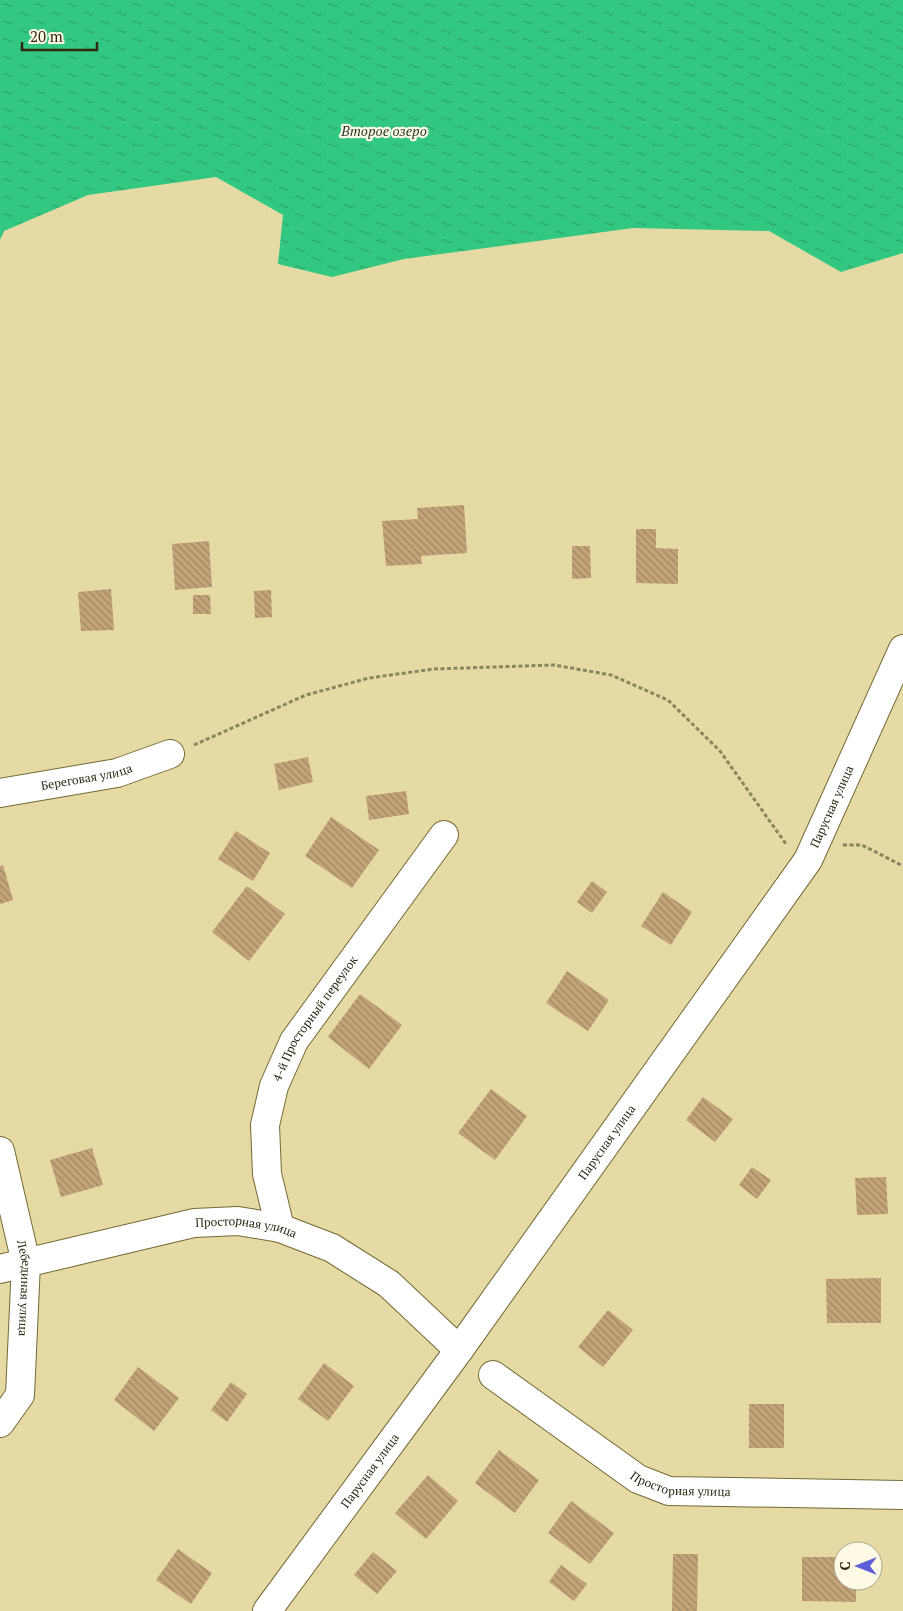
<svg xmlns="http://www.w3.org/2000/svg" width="903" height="1611" font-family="'PT Serif',serif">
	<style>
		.water { fill: url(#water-ripples) }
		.building { fill: url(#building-back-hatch) }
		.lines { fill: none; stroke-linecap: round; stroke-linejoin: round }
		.minor-casing { stroke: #746936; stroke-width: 30 }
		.path { stroke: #8b845d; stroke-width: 3; stroke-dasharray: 4 2.5; stroke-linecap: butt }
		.minor { stroke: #fff; stroke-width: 28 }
		.labels { text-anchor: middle; stroke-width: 4.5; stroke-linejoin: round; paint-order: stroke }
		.street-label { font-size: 12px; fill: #2d2913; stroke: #fffae5 }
		.water-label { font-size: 14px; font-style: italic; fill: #1e3527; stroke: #fffae5 }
	</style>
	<defs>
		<pattern id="water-ripples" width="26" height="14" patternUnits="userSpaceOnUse" patternTransform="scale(1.25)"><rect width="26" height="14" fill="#32c881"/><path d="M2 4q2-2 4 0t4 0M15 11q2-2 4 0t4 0" fill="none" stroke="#2ba268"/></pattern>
		<pattern id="building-back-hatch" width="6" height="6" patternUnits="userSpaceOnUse" patternTransform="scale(1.25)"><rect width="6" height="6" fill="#c3a476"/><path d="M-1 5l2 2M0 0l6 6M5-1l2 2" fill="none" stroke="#9f8660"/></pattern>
	</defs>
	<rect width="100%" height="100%" fill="#e5daa4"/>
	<polygon class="water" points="0,0 903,0 903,253 841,272 769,231 633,228 404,259 332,277 278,264 283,215 216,177 88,195 4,231 0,240"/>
	<g class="building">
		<polygon points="464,505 467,553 421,556 422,564 386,566 382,521 418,519 417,508"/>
		<polygon points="636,529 656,529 656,548 678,549 678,584 636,583"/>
		<polygon points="209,541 212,587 175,590 172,544"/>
		<polygon points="572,546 590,546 591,578 572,579"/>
		<polygon points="111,589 114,630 81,631 78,592"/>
		<polygon points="271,590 272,617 255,618 254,591"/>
		<polygon points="193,595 210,595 211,614 193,614"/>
		<polygon points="308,757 313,782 279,790 274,764"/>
		<polygon points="406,791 409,814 369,820 366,796"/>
		<polygon points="331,817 379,850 352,888 305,856"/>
		<polygon points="236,831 270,853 253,881 218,859"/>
		<polygon points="3,865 13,900 0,904 0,866"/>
		<polygon points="592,881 607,892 592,913 577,902"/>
		<polygon points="247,886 285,914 249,961 212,932"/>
		<polygon points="663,892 692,912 671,945 641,926"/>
		<polygon points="567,971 609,1000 588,1031 546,1003"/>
		<polygon points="360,994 402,1025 369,1069 328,1037"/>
		<polygon points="491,1089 527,1116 495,1160 458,1133"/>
		<polygon points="703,1097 733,1119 715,1142 686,1120"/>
		<polygon points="92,1148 103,1185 61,1197 50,1160"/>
		<polygon points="752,1167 771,1180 757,1199 739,1185"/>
		<polygon points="886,1177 888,1214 857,1215 855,1178"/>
		<polygon points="881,1278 881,1323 827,1323 826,1279"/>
		<polygon points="608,1310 633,1330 603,1367 578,1347"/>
		<polygon points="324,1363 354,1386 328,1421 298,1399"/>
		<polygon points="138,1367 179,1398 154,1431 114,1400"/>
		<polygon points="231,1382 247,1394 227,1422 211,1410"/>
		<rect x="749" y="1404" width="35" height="44"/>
		<polygon points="499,1450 539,1480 515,1513 475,1483"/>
		<polygon points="428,1475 458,1501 426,1539 395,1513"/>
		<polygon points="571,1501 614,1533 590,1564 548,1533"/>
		<polygon points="178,1549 212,1573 191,1604 156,1580"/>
		<polygon points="373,1552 397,1571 377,1594 354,1575"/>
		<polygon points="673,1554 698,1554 697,1611 672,1611"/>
		<polygon points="802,1557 843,1557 843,1581 856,1581 856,1602 802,1601"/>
		<polygon points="561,1565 587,1584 574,1601 549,1582"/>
	</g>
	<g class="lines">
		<g class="minor-casing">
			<g id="minor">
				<path id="s1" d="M0 793 117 773 170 754"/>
				<path id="s2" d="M0 1151 26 1263 20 1395 0 1423"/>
				<path id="s3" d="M280 1228 267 1174 265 1125 274 1086 294 1041 444 835"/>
				<path id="s4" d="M0 1269 194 1223 238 1221 280 1228 332 1248 389 1284 459 1350"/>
				<path id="s5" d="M493 1375 638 1479 669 1491 903 1495"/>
				<path id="s6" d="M267 1611 459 1350 808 860 903 649"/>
			</g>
		</g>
		<g class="path">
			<polyline points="194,745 306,695 369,678 434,669 554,665 611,675 668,700 720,751 786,844"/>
			<polyline points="843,845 862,845 903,866"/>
		</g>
		<use href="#minor" class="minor"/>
	</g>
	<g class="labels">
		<g class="street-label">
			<text dy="4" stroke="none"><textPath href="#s1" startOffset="88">Береговая улица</textPath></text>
			<text dy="4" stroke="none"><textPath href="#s6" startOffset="984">Парусная улица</textPath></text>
			<text dy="4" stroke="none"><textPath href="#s3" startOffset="224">4-й Просторный переулок</textPath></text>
			<text dy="4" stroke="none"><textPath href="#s6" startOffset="579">Парусная улица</textPath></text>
			<text dy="4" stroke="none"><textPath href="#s4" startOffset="252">Просторная улица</textPath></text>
			<text dy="4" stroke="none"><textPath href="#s2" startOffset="140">Лебединая улица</textPath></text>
			<text dy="4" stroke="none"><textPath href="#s6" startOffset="174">Парусная улица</textPath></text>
			<text dy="4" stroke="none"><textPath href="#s5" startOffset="222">Просторная улица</textPath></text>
		</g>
		<g class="water-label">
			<text x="384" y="136">Второе озеро</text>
		</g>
	</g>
	<g transform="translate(858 1566) rotate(270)"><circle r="24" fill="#fffae5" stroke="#aba691"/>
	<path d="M0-4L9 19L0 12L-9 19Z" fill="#5c5fd7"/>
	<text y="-8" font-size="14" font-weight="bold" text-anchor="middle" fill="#2d2913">С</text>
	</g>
	<path d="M22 42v8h75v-8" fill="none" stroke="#2d2913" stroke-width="2.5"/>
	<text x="30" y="42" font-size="15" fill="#2d2913" stroke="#fffae5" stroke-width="4" paint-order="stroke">20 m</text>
</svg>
